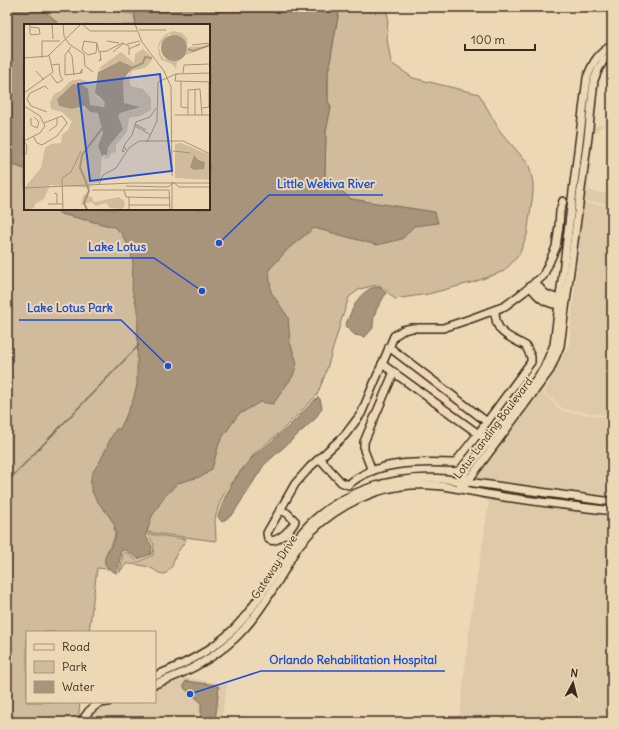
<svg xmlns="http://www.w3.org/2000/svg" width="619" height="729" font-family="Delius,sans-serif">
	<style>
		.built { fill: #dec9a9 }
		.green { fill: #d0bc9d; stroke: #86735e }
		.water { fill: #a7947a; stroke: #7c6a55 }
		.lines { fill: none; stroke-linecap: round; stroke-linejoin: round }
		.stream { stroke: #7c6a55; stroke-width: 1.5 }
		.minor-casing { stroke: #3b2a1e; stroke-width: 10 }
		.minor { stroke: #edd8b6; stroke-width: 7 }
		.labels { text-anchor: middle; stroke-width: 4; stroke-linejoin: round; paint-order: stroke }
		.street-label { font-size: 11px; fill: #3b2a1e; stroke: #edd8b6 }
		.inset-river { fill: none; stroke: #a7947a; stroke-width: 2 }
		.inset-road { fill: none; stroke: #a69279; stroke-width: 1 }
		.view { fill: #1d4ed8; fill-opacity: 0.15; stroke: #1d4ed8; stroke-width: 2 }
		.inset-edge { fill: none; stroke: #3b2a1e; stroke-width: 2 }
		.leader { fill: none; stroke: #1d4ed8; stroke-width: 1.5 }
		.callout-dot { fill: #1d4ed8; stroke: #edd8b6; stroke-width: 1.5 }
		.callout-label { font-size: 12px; text-anchor: middle; font-weight: bold; fill: #1d4ed8; stroke: #edd8b6; stroke-width: 4; stroke-linejoin: round; paint-order: stroke }
	</style>
	<rect width="100%" height="100%" fill="#edd8b6"/>
	<filter id="ink" filterUnits="userSpaceOnUse"><feTurbulence type="fractalNoise" baseFrequency=".025" numOctaves="2"/><feDisplacementMap in="SourceGraphic" scale="8" xChannelSelector="R" yChannelSelector="G"/><feConvolveMatrix kernelMatrix="1 2 1 2 8 2 1 2 1" color-interpolation-filters="sRGB"/></filter>
	<g filter="url(#ink)">
		<g class="built">
			<polygon points="605,124 594,133 588,189 595,192 612,194 612,204 582,201 592,127"/>
			<polygon points="583,203 612,206 612,416 563,409 544,392 569,344"/>
			<polygon points="552,373 542,392 562,411 612,418 612,499 471,480"/>
			<polygon points="457,491 476,496 500,499 612,514 612,610 610,621 608,697 606,722 459,722 470,621 489,503 483,499 457,492"/>
			<polygon points="180,677 227,684 221,722 84,722 95,709 104,706 112,702 155,702 155,687"/>
		</g>
		<g class="green">
			<polygon points="36,7 111,7 119,12 134,14 136,25 59,25 53,18"/>
			<path d="M344 7H386L388 17 387 39 391 63 413 78 479 94 500 131 529 165 533 183V193L527 235 519 255 504 271 474 282 428 294 395 299 381 286 377 285 360 289 349 297 342 318 325 375 317 395 277 435 255 453 227 488 219 504 215 519 216 541 114 528C117 537 112 542 108 550 106 553 106 558 105 563L109 569 97 568 89 632H27V702H80L78 722H7V163L25 169V209H54L62 214 104 224 132 228 279 193 417 210 351 199 325 177 326 131 331 107 328 101V73L339 11Z"/>
			<path d="M148 534 186 539C183 546 177 551 175 557 172 567 173 566 165 574 159 574 157 572 153 569 144 565 135 564 126 564L118 574 121 567 123 553 126 552 138 562 153 555 154 545Z"/>
		</g>
		<g class="water">
			<path d="M7 7C33 7 41 4 59 25H25V169L7 163Z"/>
			<path d="M134 7H344L339 11 328 73V101L331 107 326 131 325 177 351 199 435 212 438 223 414 226 402 239 377 245 314 228 289 248 269 270 271 292 288 317 290 342 297 363 293 376 273 404 260 402 238 415 222 438 219 444 212 469 203 476 178 483 164 497 151 518 146 536 152 546 151 554 138 559 126 550 121 551 119 567 116 573C90 560 117 548 116 532 113 511 87 501 91 478 92 472 97 466 100 461 106 451 109 439 116 429H120L133 400 137 385V375L138 312 132 289 133 264 131 250 121 233 114 227 61 214 54 209H209V25H136Z"/>
			<path d="M375 287 381 288 386 293C379 307 373 310 373 328L365 337 355 335 345 326C352 311 357 292 375 287Z"/>
			<path d="M318 397 320 399 322 408 315 419 264 465 233 514 222 522 218 517C224 493 239 471 256 454 263 448 271 443 278 436 292 424 304 410 318 397Z"/>
			<polygon points="186,681 216,685 219,687 215,722 201,722 201,702 184,688 184,684"/>
		</g>
		<g class="lines">
			<polyline class="stream" points="7,482 139,345"/>
			<g class="minor-casing">
				<g id="minor">
					<path d="M535 282C544 294 547 297 563 299"/>
					<path d="M530 286C540 300 546 303 563 306"/>
					<polyline points="389,347 487,422"/>
					<polyline points="382,364 491,443"/>
					<path d="M320 459 341 482 348 485C376 460 420 462 455 463L478 434 531 362V357L526 346C508 336 495 334 495 310"/>
					<polyline points="372,471 364,450 364,442 394,372"/>
					<path d="M461 484V482L466 471 538 377 544 368 554 345 587 78C593 62 597 55 612 45"/>
					<polyline points="465,485 550,370 560,346 588,137 594,80 599,68 604,60 612,54"/>
					<path d="M280 510 287 513 295 521C292 530 268 552 267 533L295 484 310 467 345 435 361 414 394 336 403 330 412 328H443L473 318 505 306 525 291 543 276 548 265 556 247 559 226 560 211 563 201"/>
					<path d="M155 676C188 663 220 647 243 619 260 599 273 575 288 554 293 546 297 538 303 531 340 490 393 475 446 479L612 502"/>
					<path d="M155 684C189 672 220 656 244 629 260 611 272 591 284 571 289 562 294 551 301 543 325 513 364 491 402 486 435 481 465 491 498 496 536 502 574 506 612 511"/>
					<polyline points="100,703 108,702"/>
					<polyline points="81,722 89,711 100,702"/>
				</g>
			</g>
			<use href="#minor" class="minor"/>
		</g>
	</g>
	<g class="labels">
		<g class="street-label">
			<text transform="translate(493 428) rotate(-53)" y="4">Lotus Landing Boulevard</text>
			<text transform="translate(274 567) rotate(-57)" y="4">Gateway Drive</text>
		</g>
	</g>
	<g transform="translate(24 24)">
		<rect width="186" height="186" fill="#edd8b6"/>
		<path d="M149 7 158 9 163 14 164 21 157 13 145 10 135 22 137 31 140 35 153 36 161 31 165 23 186 22 162 31 153 38 152 45 148 40 137 36 135 31 134 21 136 17 142 10ZM119 25 129 34 126 39 121 44 108 47 105 54 107 62 119 65 127 74V86L116 92 105 94 103 108 92 121V128L88 129 85 134 79 135 83 130 78 129 76 159 66 160 67 164 26 161 20 175 11 180 10 184 0 186 1 163 17 144 21 124 27 120 37 119 38 111 44 106 48 97 38 88 27 85 26 79 30 70 37 67 46 57 56 55 72 60 73 73 81 78V81L76 84 67 82 56 61 51 60 37 70 35 82 47 85 58 82 66 88 73 89 104 81 100 79 99 56 105 51 107 44 96 37 76 46 75 44 97 28 110 39 111 30ZM157 119 186 131V156L151 154V120ZM65 167 63 172 68 173 70 178 95 173 100 177 101 182 97 185 86 184 82 179 72 182 67 178 57 181 59 172Z" fill="#d0bc9d"/>
		<path d="M137 24a13 13 0 1 1 26 0a13 13 0 1 1-26 0ZM96 37 109 43 99 56 100 79 116 83 96 89 94 92 99 105 84 123 83 131H79V134L74 122 79 109 74 89 66 88 60 82 47 85 35 82 33 75 49 60 58 61 64 65 66 81 80 83 81 78 71 69 74 48ZM170 131 174 136 181 138 180 145 170 146 166 143Z" fill="#a7947a"/>
		<path class="inset-river" d="M164 25 169 27 186 21M108 44 119 39 121 33 128 34M61 155 56 144 58 131 79 103M61 155 65 167 60 179 63 186"/>
		<path class="inset-road" d="M6 0V9L7 11 16 10 15 4 6 3M28 0 29 15M39 0 40 12 45 20 60 30 61 42 69 48M58 0 66 7H113M111 0 118 18 140 47 147 63 148 152M115 6H142M83 17 95 19M73 19 60 17 58 26 64 31 72 29 73 19 75 28 83 27 98 19 105 22V31M103 20 116 17M168 21 186 19M47 23 41 31V51L58 49V45L56 49M105 25 116 20 112 22M44 26 48 32 50 51M76 28 77 36 75 37 77 34M89 28 100 19M0 34 24 32 57 0M18 34V17H36M12 47 20 56M159 49 160 41 186 40M152 50 151 57 186 58M27 51 33 59 39 56 36 51 35 40 28 41M157 57V83L164 84M0 69 29 48 25 31M0 82 16 92 21 102 16 109 0 117M178 84 185 83V58M23 88 7 82 3 75 6 69 21 62 24 65M151 91H186M164 91V66L176 65 178 91M171 91V65M7 94V101L13 104 15 98 10 93M111 100 122 106M111 102 127 111M25 107 33 101V94M9 112 13 119 18 121 33 112 43 99 38 92 20 99M0 117 3 122 2 131M123 118 133 97 134 58 152 50 186 49M100 123 102 125 99 128 98 127 100 123 101 120 108 111 112 98 126 93 132 84M149 127 167 129M148 158V186M149 158 155 163H186M75 161 79 151 92 144 105 124 115 117H159L186 130M102 162 144 163 150 158M0 164 107 159H186M68 166H145L146 186M100 166 102 173 146 174M30 169 33 170V180M24 180H39M105 181H146M39 186 38 154 47 148 57 127M105 186V173"/>
		<path class="view" d="M136 50 148 147 66 157 54 60Z"/>
		<rect width="186" height="186" class="inset-edge"/>
	</g>
	<path class="leader" d="M219 243L269 195H383M202 291L154 258H80M168 366L121 320H19M190 694L261 671H445"/>
	<g class="callout-dot">
		<circle cx="219" cy="243" r="4"/>
		<circle cx="202" cy="291" r="4"/>
		<circle cx="168" cy="366" r="4"/>
		<circle cx="190" cy="694" r="4"/>
	</g>
	<g class="callout-label">
		<text x="326" y="188">Little Wekiva River</text>
		<text x="117" y="251">Lake Lotus</text>
		<text x="70" y="312">Lake Lotus Park</text>
		<text x="353" y="664">Orlando Rehabilitation Hospital</text>
	</g>
	<rect width="619" height="729" fill="none" stroke="#edd8b6" stroke-width="24"/>
	<rect x="12" y="12" width="595" height="705" fill="none" stroke="#3b2a1e" stroke-width="1.5" filter="url(#ink)"/>
	<rect x="26" y="631" width="130" height="72" fill="#edd8b6" stroke="#a69279"/>
	<rect x="34" y="644" width="20" height="6" fill="#edd8b6" stroke="#a69279"/>
	<text x="62" y="651" font-size="12" fill="#3b2a1e">Road</text>
	<rect x="34" y="661" width="20" height="12" fill="#d0bc9d" stroke="#a69279"/>
	<text x="62" y="671" font-size="12" fill="#3b2a1e">Park</text>
	<rect x="34" y="681" width="20" height="12" fill="#a7947a" stroke="#a69279"/>
	<text x="62" y="691" font-size="12" fill="#3b2a1e">Water</text>
	<g transform="translate(573 683) rotate(7)" stroke="#edd8b6" stroke-width="3" paint-order="stroke">
	<path d="M0-3L7 15L0 10L-7 15Z" fill="#3b2a1e"/>
	<text y="-6" font-size="11" font-weight="bold" text-anchor="middle" fill="#3b2a1e">N</text>
	</g>
	<path d="M465 44v6h70v-6" fill="none" stroke="#3b2a1e" stroke-width="2"/>
	<text x="471" y="44" font-size="12" fill="#3b2a1e" stroke="#edd8b6" stroke-width="3" paint-order="stroke">100 m</text>
</svg>
